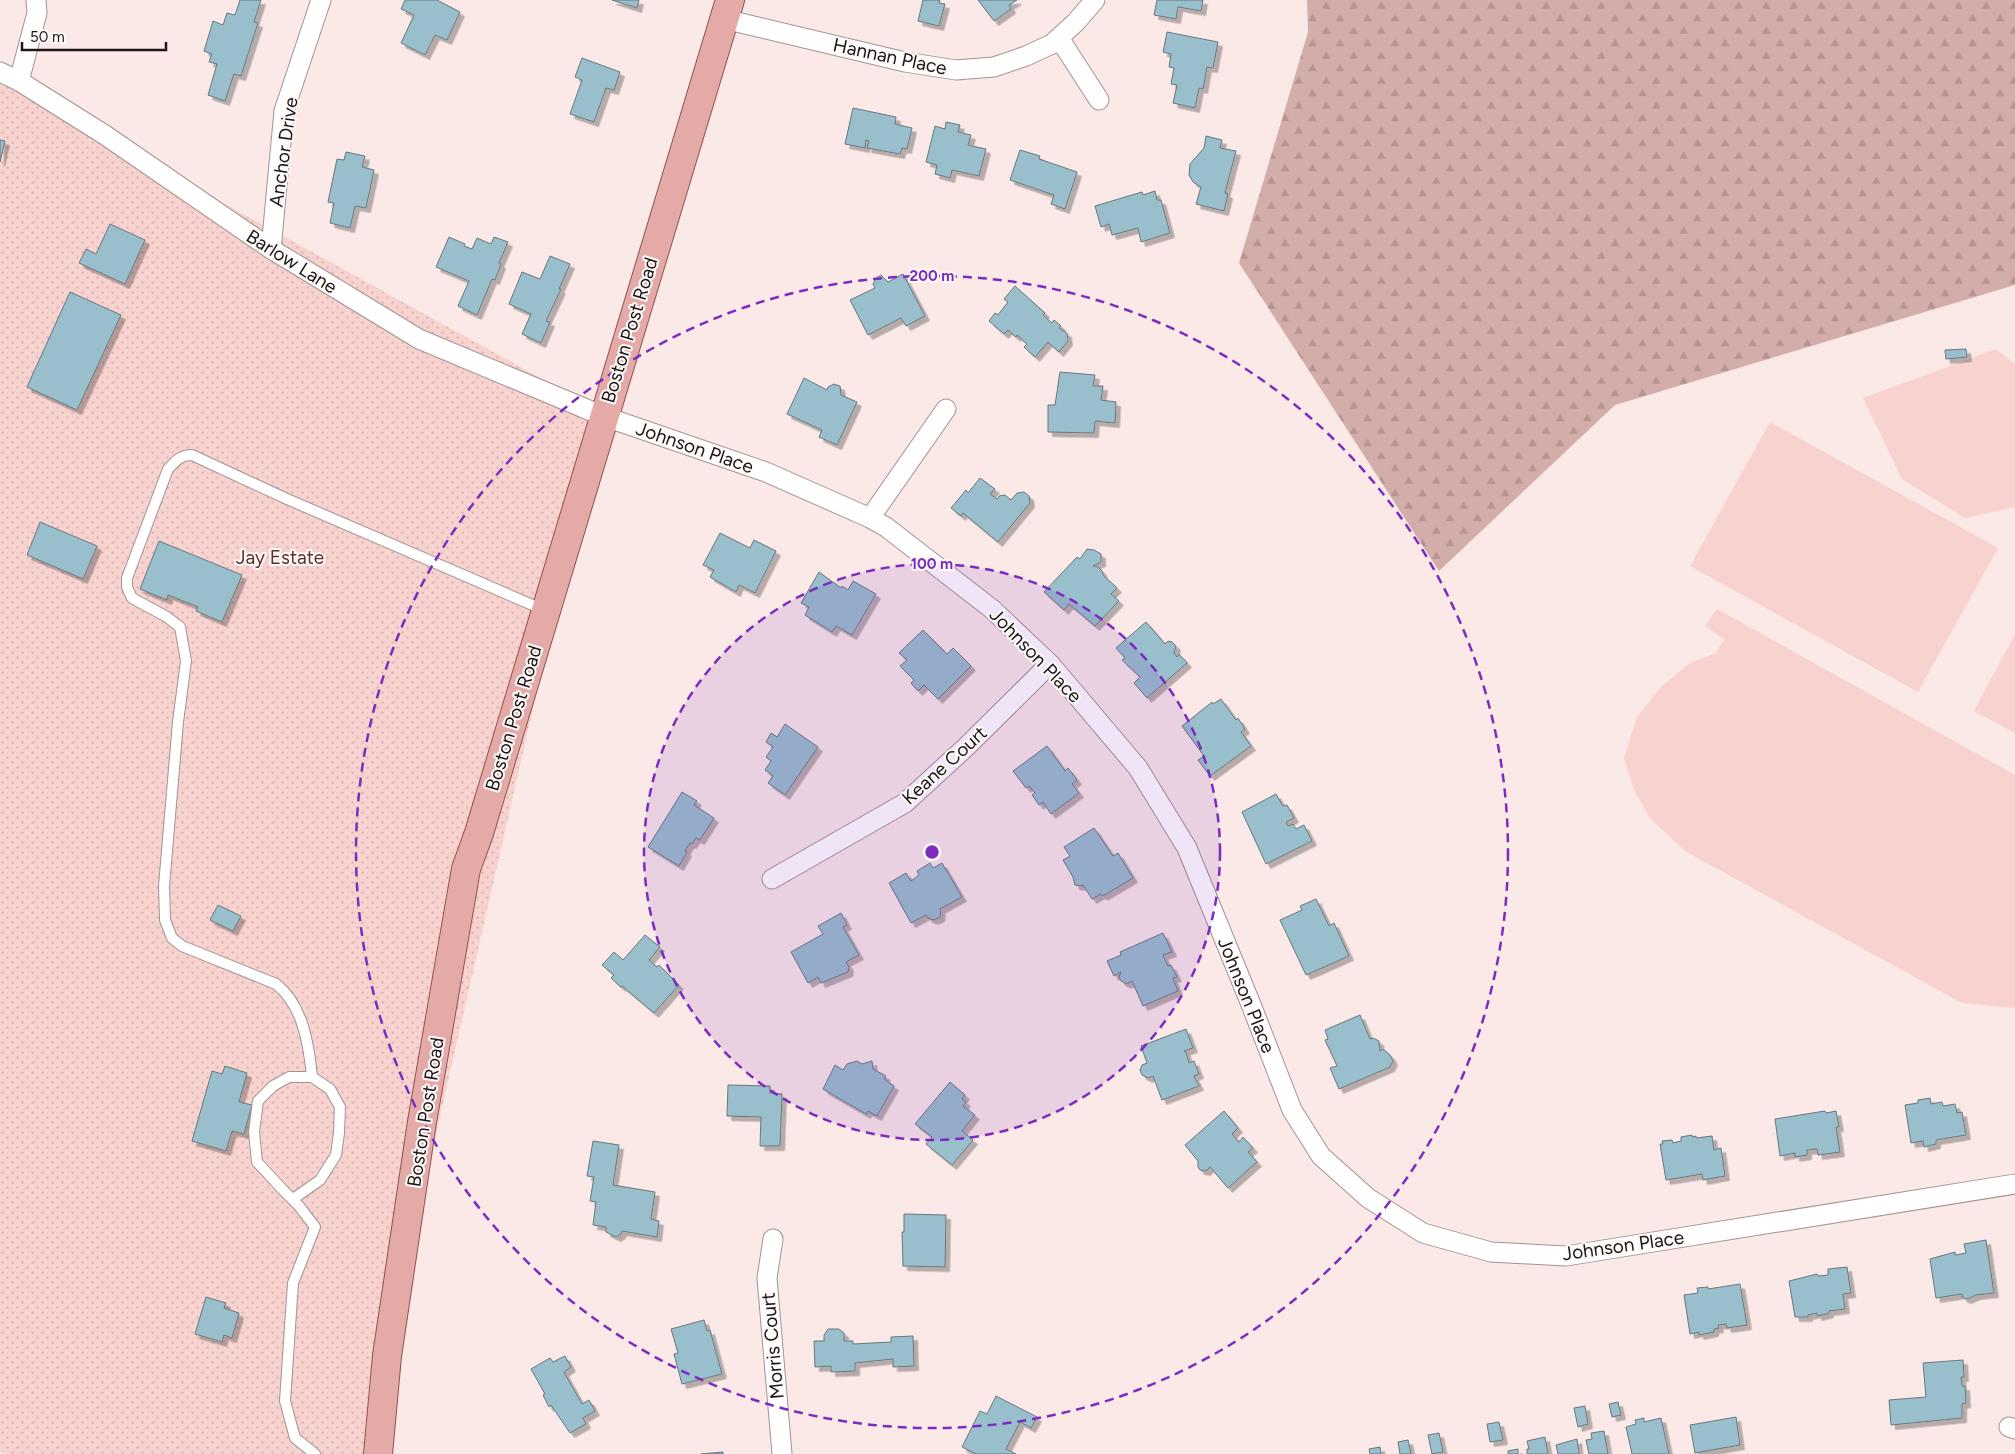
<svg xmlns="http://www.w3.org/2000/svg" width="2015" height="1454" font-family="Figtree,sans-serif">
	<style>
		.grass { fill: #f7d2cf }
		.forest { fill: url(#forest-firs) }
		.park { fill: url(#park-dots) }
		.building { fill: #99becc; stroke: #68777c; filter: url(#shadow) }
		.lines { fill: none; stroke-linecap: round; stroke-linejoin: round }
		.lane-casing { stroke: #a39391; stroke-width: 12 }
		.street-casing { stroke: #a39391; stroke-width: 21 }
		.primary-casing { stroke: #92514e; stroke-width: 30 }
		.lane { stroke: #fff; stroke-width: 10 }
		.street { stroke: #fff; stroke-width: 19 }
		.primary { stroke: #e4aaa7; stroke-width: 28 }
		.ring { fill: none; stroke: #7b2cbf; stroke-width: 2.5; stroke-dasharray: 9 6 }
		.labels { text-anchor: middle; stroke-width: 4; stroke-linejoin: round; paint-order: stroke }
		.street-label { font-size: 19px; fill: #1c1616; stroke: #fdfaf9 }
		.park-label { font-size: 19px; fill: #602e2b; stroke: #fdfaf9 }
		.centre { fill: #7b2cbf; stroke: #fdfaf9; stroke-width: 2.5 }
		.ring-label { font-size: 15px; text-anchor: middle; font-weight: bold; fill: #7b2cbf; stroke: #fdfaf9; stroke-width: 4; stroke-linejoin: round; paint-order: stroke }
	</style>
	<defs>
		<pattern id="forest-firs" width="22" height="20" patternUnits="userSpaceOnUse" patternTransform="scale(1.25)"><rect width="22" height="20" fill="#d3adaa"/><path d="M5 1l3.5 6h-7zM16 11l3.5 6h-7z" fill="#b59492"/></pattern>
		<pattern id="park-dots" width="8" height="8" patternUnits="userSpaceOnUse" patternTransform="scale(1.25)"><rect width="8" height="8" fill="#f7d2cf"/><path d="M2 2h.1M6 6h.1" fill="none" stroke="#d3b4b1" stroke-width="1.8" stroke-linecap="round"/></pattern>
		<filter id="shadow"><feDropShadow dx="4.5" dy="4.5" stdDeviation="0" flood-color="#0004"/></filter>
	</defs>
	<rect width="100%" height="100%" fill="#fae9e7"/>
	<g class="grass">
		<polygon points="1996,349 2015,364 2015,507 1965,518 1902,479 1863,398"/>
		<polygon points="1770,422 1998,548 1918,692 1690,566"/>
		<polygon points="1717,609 2015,775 2015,1008 1962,1003 1685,851 1650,818 1634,790 1624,758 1637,717 1661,687 1690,663 1716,653 1724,639 1705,626"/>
		<polygon points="2015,634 2015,733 1974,711"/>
	</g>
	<polygon class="forest" points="1307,0 2015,0 2015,285 1615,405 1439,571 1239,263 1308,32"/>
	<polygon class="park" points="0,80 622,423 603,416 588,467 363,1454 11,1454 0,1452"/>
	<g class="building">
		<polygon points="240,0 261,0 254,22 258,23 241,76 234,74 225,101 208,95 217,64 209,62 212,54 204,51 213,21 223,25 227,13 235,15"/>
		<polygon points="405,0 437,0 460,12 447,40 435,35 425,55 401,43 414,15 401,9"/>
		<polygon points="612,0 639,0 637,8"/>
		<polygon points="923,0 940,0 939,3 945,4 939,26 918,21"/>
		<polygon points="978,0 1017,0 1009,5 1011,9 994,21"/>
		<polygon points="1157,0 1203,0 1201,11 1178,7 1176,19 1154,15"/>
		<polygon points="1167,32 1218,42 1213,68 1207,67 1203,89 1199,88 1195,108 1173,103 1177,85 1171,84 1174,68 1169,67 1171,54 1163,52"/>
		<polygon points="582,58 620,72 614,90 606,88 594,122 570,114 582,80 575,77"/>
		<polygon points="853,108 896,117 895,124 912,128 907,149 902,148 900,154 867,148 869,141 866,140 865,148 845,144"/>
		<polygon points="946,122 960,125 958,132 971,135 968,145 986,149 979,176 952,170 950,178 935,174 937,165 926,162 935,126 945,129"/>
		<polygon points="1206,136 1222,140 1220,148 1236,151 1225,193 1228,194 1224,211 1196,204 1201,187 1193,182 1189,175 1190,164 1204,148"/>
		<polygon points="0,140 5,141 0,162"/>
		<polygon points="1020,150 1040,156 1039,159 1077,172 1065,209 1051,204 1054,195 1010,180"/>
		<polygon points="346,152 365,156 362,167 374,170 366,208 355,206 350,228 330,223 334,203 328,202 337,159 344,160"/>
		<polygon points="1155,191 1157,200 1161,200 1170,233 1141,242 1138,228 1112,235 1109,224 1101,227 1095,206 1142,192 1143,195"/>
		<polygon points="110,224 145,240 125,284 79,263 86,249 96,254"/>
		<polygon points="449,237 465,244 464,246 472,249 477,238 491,244 494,237 508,242 499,263 501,264 495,280 492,279 477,315 458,306 469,281 436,267"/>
		<polygon points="550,256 570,264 559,289 561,289 546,321 550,322 541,343 522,334 531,314 509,304 522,272 540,279"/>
		<polygon points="903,274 925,316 906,326 901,318 868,335 850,300 875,288 873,284 876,278 881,275 888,282"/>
		<polygon points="1015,286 1045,313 1043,315 1052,323 1054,320 1061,326 1059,328 1067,333 1068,341 1059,352 1048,342 1035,357 1024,347 1027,344 1017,335 1016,337 1008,330 1004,334 989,321 995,313 998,315 1008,302 1004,299"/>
		<polygon points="70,292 121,315 77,410 27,387"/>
		<polygon points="1966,349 1967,357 1946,359 1945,350"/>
		<polygon points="1060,372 1095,375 1093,386 1103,386 1101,400 1116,402 1115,423 1095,421 1094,433 1048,432 1048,405 1055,405"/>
		<polygon points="804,378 827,390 828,387 834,384 840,386 841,395 857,402 837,445 819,437 822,430 787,414"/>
		<polygon points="980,478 995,489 990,494 997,499 999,496 1005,495 1011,500 1017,493 1024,492 1029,496 1030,503 998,542 963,513 961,516 951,508 966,490 968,493"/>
		<polygon points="40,522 97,546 83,579 27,555"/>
		<polygon points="720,533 750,548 754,540 776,551 755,593 739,585 736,592 710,577 714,570 703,565"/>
		<polygon points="159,541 242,575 222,622 196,611 198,607 168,595 167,600 140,589"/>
		<polygon points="1087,549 1094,550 1101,554 1101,562 1093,566 1098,567 1102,571 1103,575 1117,588 1111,594 1119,601 1095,626 1069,604 1064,610 1044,592 1077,557 1080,559"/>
		<polygon points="819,572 841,588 842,586 848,590 853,581 876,594 852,635 836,626 832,632 805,615 809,607 801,603"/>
		<polygon points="1146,622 1165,644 1168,641 1172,642 1176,646 1174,653 1177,657 1179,654 1187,663 1147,698 1134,683 1140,677 1122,660 1125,658 1116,648"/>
		<polygon points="923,630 947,654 953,648 971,666 938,699 924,685 918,691 911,683 914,680 900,666 907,660 899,653"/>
		<polygon points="1221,699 1236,720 1238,718 1245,729 1241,732 1251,746 1210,776 1198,760 1204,756 1182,726 1212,702 1213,704"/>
		<polygon points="785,724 818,747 785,795 768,783 773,776 765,770 771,761 766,757 773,747 766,742 771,733 777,737"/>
		<polygon points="1047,746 1065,771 1068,768 1077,780 1072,784 1079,793 1051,814 1043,802 1039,805 1032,795 1035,793 1029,786 1026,788 1013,771"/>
		<polygon points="682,792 697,801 694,805 714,818 700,840 696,838 692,844 690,843 685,851 687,852 679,866 648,847"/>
		<polygon points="1276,794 1283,806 1287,805 1294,818 1286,822 1288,826 1293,824 1296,829 1304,825 1312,841 1266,864 1242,812"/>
		<polygon points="1094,828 1113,856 1118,853 1133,878 1103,896 1101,894 1092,899 1083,885 1080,886 1075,885 1073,877 1063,860 1070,856 1064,847"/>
		<polygon points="930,863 933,868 942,863 962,897 940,909 941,912 940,917 934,920 928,918 926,915 911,923 889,883 906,873 911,881 919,875 917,871"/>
		<polygon points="1316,899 1329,926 1334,923 1349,956 1306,975 1280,920 1302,910 1300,906"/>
		<polygon points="218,905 241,916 233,931 210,920"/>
		<polygon points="841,913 847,925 843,927 859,955 846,962 849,967 848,972 821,983 818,977 808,983 791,952 823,934 818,926"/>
		<polygon points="1163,933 1172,952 1163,955 1168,966 1171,965 1177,977 1173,978 1178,991 1143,1006 1132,981 1127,984 1121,981 1119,977 1121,972 1114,976 1107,961 1121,955 1120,952"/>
		<polygon points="645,935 660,947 649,960 657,967 659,965 679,985 654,1013 622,986 621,987 611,978 614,975 602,965 614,952 623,960"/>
		<polygon points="1360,1015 1370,1039 1373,1038 1379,1041 1380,1051 1383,1049 1390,1055 1393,1061 1390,1067 1339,1089 1330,1068 1337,1066 1325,1040 1328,1039 1325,1030"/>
		<polygon points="1186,1029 1193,1048 1184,1051 1186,1052 1189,1063 1194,1061 1199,1074 1194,1076 1199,1086 1162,1100 1153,1076 1148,1078 1142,1075 1140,1070 1142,1065 1147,1063 1141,1046"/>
		<polygon points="857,1061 862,1064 872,1061 873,1069 886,1076 884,1079 894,1086 877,1116 868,1111 866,1114 823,1089 835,1065 843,1070 847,1064"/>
		<polygon points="225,1066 247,1073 239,1102 252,1105 244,1134 232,1131 226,1151 192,1141 212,1071 222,1074"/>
		<polygon points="950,1082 965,1095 962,1099 966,1102 963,1106 975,1115 962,1131 973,1140 952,1165 926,1144 932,1137 915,1124"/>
		<polygon points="728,1085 770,1086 770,1093 782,1094 780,1146 760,1146 761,1117 727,1116"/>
		<polygon points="1930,1098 1931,1104 1942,1102 1943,1106 1955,1104 1957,1113 1962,1112 1966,1135 1936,1140 1936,1144 1924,1147 1923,1141 1911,1143 1905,1105 1918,1103 1918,1100"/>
		<polygon points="1224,1111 1238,1128 1232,1134 1239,1142 1243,1137 1253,1148 1248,1152 1257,1162 1228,1188 1210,1167 1206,1171 1200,1170 1198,1167 1198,1161 1185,1145"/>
		<polygon points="1825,1111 1826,1113 1836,1111 1839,1127 1836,1127 1840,1152 1818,1155 1817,1149 1807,1150 1807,1155 1795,1157 1795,1153 1780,1156 1775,1119"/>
		<polygon points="1692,1135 1692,1137 1696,1136 1696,1138 1712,1136 1714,1150 1721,1148 1725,1176 1703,1180 1702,1174 1666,1180 1660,1144 1663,1144 1662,1141 1672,1140 1673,1143 1681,1141 1681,1137"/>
		<polygon points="593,1141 619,1145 613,1185 655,1192 651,1219 659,1221 657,1237 622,1231 621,1234 616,1237 606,1232 606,1227 593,1225 596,1202 590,1201 594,1177 587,1176"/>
		<polygon points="904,1214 946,1215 945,1267 903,1266 902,1232 904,1232"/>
		<polygon points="1986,1240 1994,1293 1976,1295 1967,1299 1962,1297 1962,1294 1936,1298 1930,1259 1955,1252 1955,1255 1966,1253 1964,1244"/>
		<polygon points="1847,1267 1851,1293 1843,1294 1845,1309 1829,1311 1829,1313 1826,1314 1817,1316 1817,1313 1808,1315 1808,1317 1795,1317 1789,1281 1817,1274 1818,1276 1828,1275 1828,1269"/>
		<polygon points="1740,1284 1747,1325 1727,1328 1726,1324 1718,1325 1719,1328 1714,1329 1714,1332 1699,1335 1699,1332 1690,1334 1684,1295 1698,1293 1697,1288 1708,1287 1708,1289"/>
		<polygon points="206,1297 226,1303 224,1308 239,1313 232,1338 224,1335 222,1342 195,1334"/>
		<polygon points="704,1320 707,1331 710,1330 722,1374 682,1384 674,1354 678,1353 671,1329"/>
		<polygon points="828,1329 839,1329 844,1333 844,1341 853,1341 853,1344 891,1342 891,1337 913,1336 914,1366 893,1367 893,1359 855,1363 855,1371 831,1372 831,1366 815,1367 814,1341 824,1341 824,1335"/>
		<polygon points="565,1356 571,1367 564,1372 582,1404 589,1400 595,1411 583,1418 586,1424 570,1433 551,1405 549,1407 543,1395 545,1394 531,1369 550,1358 553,1362"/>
		<polygon points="1963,1360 1964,1377 1961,1377 1962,1386 1965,1386 1966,1403 1962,1404 1962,1418 1891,1425 1889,1400 1926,1397 1923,1363"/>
		<polygon points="996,1396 1037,1417 1031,1428 1020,1422 1006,1449 1016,1454 976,1454 962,1447 980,1411 987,1414"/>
		<polygon points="1618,1402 1621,1415 1612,1417 1609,1404"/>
		<polygon points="1585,1406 1588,1424 1578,1427 1574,1408"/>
		<polygon points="1736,1417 1740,1445 1695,1453 1690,1425"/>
		<polygon points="1644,1418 1644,1422 1661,1418 1669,1454 1632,1454 1626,1427 1636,1424 1635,1420"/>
		<polygon points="1499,1422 1503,1440 1490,1442 1487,1424"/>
		<polygon points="1604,1431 1608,1454 1589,1454 1586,1440 1592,1439 1591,1433"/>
		<polygon points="1439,1433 1443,1452 1432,1454 1428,1435"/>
		<polygon points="1545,1437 1548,1454 1527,1454 1527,1449 1529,1449 1527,1441"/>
		<polygon points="1577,1439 1579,1454 1558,1454 1556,1445"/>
		<polygon points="1408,1440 1411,1454 1400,1454 1398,1442"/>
		<polygon points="1380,1447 1381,1454 1370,1454 1369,1449"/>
		<polygon points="1518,1449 1518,1454 1508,1454 1508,1451"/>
		<polygon points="723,1452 723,1454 701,1454"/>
	</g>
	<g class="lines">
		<g class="lane-casing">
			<g id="lane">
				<path d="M312 1077C309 1045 303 1005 276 984L182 946 172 938 165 920 164 886 178 722 186 661 180 627 167 617 132 598 127 587V578L168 469C176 461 180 455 192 455L287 499 544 610"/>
				<polyline points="293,1199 320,1180 336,1155 339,1133 340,1107 330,1089 312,1077 289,1077 273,1086 258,1101 254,1132 257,1162 283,1190 299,1206 315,1227 293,1283 285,1401 295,1438 315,1454"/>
			</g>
		</g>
		<g class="street-casing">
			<g id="street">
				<polyline points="724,19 905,62 956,70 994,67 1026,56 1052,44 1076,22 1095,0"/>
				<polyline points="1059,38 1099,100"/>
				<polyline points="0,72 19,81 105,135 271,249 419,339 603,416 766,472 870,518 886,527 992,609 1050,664 1138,768 1187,848 1252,1007 1292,1110 1321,1156 1368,1198 1423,1233 1491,1252 1566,1256 2015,1184"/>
				<polyline points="19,81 37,13 36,0"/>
				<polyline points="271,249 284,111 321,0"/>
				<polyline points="870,518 946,409"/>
				<polyline points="772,879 905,803 965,748 1050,664"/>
				<polyline points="773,1239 767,1278 782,1454"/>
				<polyline points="2009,1427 2015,1429"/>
			</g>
		</g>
		<g class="primary-casing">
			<polyline id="primary" points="378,1454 387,1356 422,1122 466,869 479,833 730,0"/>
		</g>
		<use href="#lane" class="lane"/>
		<use href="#street" class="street"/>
		<use href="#primary" class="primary"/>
	</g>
	<circle cx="932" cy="852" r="288" fill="#7b2cbf" fill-opacity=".12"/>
	<g class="ring">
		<circle cx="932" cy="852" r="288"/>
		<circle cx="932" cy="852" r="576"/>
	</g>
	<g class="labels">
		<g class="street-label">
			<text transform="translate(890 56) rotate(12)" y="7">Hannan Place</text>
			<text transform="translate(283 152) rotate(-82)" y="7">Anchor Drive</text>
			<text transform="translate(292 261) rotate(32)" y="7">Barlow Lane</text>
			<text transform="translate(629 330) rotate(-73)" y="7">Boston Post Road</text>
			<text transform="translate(695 447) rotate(19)" y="7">Johnson Place</text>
			<text transform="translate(1036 655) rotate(46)" y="7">Johnson Place</text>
			<text transform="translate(513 718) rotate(-73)" y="7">Boston Post Road</text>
			<text transform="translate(944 765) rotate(-42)" y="7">Keane Court</text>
			<text transform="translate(1247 995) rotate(68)" y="7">Johnson Place</text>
			<text transform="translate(425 1112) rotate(-81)" y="7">Boston Post Road</text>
			<text transform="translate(1623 1245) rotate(-8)" y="7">Johnson Place</text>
			<text transform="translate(772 1346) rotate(-95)" y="7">Morris Court</text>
		</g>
		<g class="park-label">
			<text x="280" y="564">Jay Estate</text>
		</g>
	</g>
	<circle cx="932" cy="852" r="8" class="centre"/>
	<g class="ring-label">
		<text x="932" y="281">200 m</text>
		<text x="932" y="569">100 m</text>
	</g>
	<path d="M22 42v8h144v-8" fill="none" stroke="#1c1616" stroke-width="2.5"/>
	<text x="30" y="42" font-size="15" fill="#1c1616" stroke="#fdfaf9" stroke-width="4" paint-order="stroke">50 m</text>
</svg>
